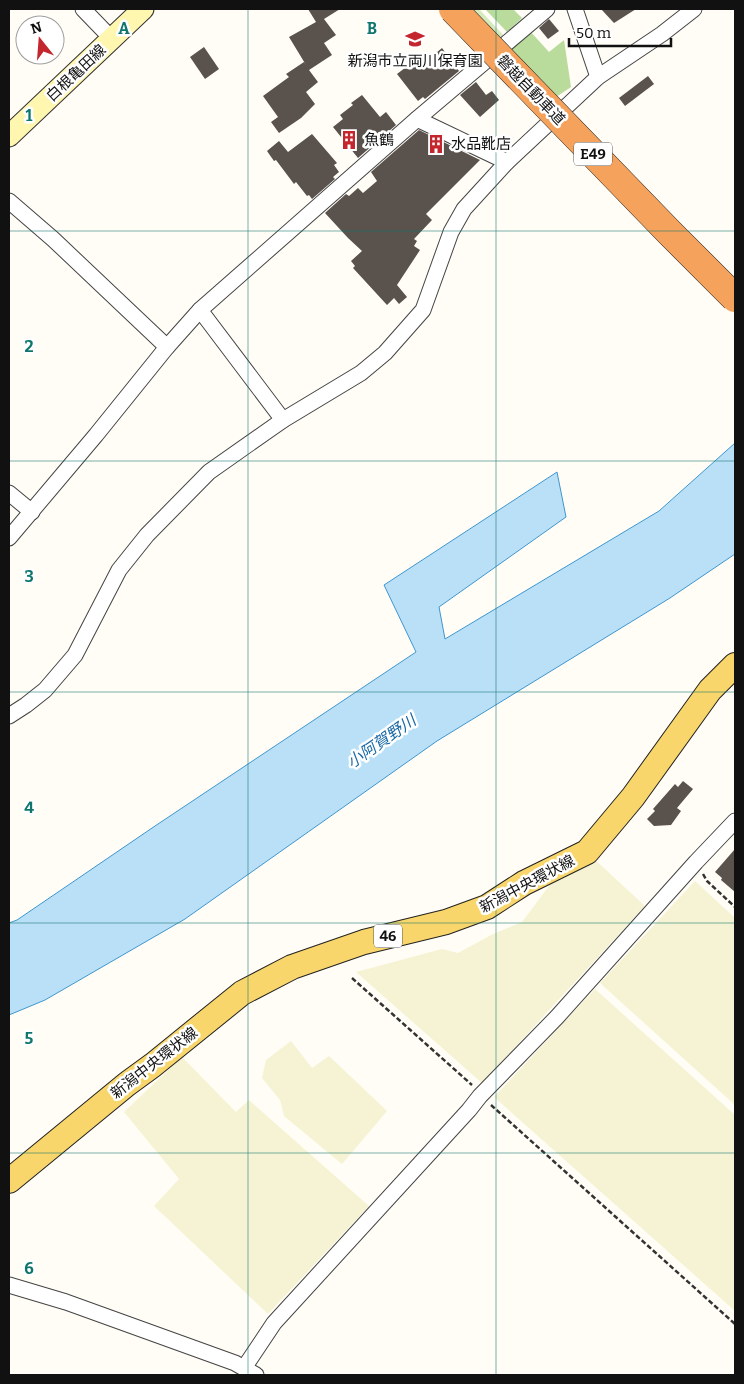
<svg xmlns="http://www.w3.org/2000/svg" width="744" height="1384" font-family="Bitter,'Noto Sans JP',serif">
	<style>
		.farmland { fill: #f6f3d4 }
		.green { fill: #d5ebbd }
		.forest { fill: #b9dc9c }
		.water { fill: #b9e0f7; stroke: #3f96cf }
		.building { fill: #5a524d }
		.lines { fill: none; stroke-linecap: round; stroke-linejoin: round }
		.minor-casing { stroke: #444; stroke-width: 17 }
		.secondary-casing { stroke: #333; stroke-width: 23 }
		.primary-casing { stroke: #222; stroke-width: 26 }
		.path { stroke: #333; stroke-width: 2.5; stroke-dasharray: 5 2.5; stroke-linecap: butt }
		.minor { stroke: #fff; stroke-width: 15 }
		.secondary { stroke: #fff6b0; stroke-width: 21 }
		.primary { stroke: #f9d66b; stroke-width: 24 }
		.motorway-bridge-casing { stroke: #222; stroke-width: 29; stroke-linecap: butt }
		.motorway-bridge { stroke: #f5a25d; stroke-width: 28 }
		.grid { fill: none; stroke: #0f766e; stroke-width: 1; stroke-opacity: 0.55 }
		.labels { text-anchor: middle; stroke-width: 5; stroke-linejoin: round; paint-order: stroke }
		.shield { fill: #fff; stroke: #585858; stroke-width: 1 }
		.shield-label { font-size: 14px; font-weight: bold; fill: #111 }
		.poi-label { font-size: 15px; fill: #111; stroke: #fff; text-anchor: start }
		.street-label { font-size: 15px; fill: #111; stroke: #fff }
		.water-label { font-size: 16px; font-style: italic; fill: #1768a6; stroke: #fff }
		.grid-label { font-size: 16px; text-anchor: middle; font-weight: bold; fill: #0f766e; stroke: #fff; stroke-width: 5; stroke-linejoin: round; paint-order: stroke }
	</style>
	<rect width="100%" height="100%" fill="#fffdf5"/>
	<g class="farmland">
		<polygon points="592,857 645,906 482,1083 356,972 442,949 458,953 493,934 522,922 552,882"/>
		<polygon points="695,881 735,918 735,1105 600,983"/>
		<polygon points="595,989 735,1115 735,1311 494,1097"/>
		<polygon points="291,1041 312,1068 329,1056 387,1111 342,1164 284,1116 280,1100 262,1078 266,1060"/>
		<polygon points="182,1057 236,1112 249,1100 369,1206 268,1314 154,1206 179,1179 124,1112"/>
	</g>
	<polygon class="green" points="467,9 479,9 505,37 498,42"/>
	<g class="forest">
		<polygon points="485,9 513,9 522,18 507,32"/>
		<polygon points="529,30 549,52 564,40 571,87 553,99 508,48"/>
	</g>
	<polygon class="water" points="735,443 735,554 670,598 437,741 185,919 45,1000 9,1015 9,923 17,920 155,826 416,652 384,585 557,472 566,517 439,607 445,639 659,511"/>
	<g class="building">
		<polygon points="308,9 340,9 324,19 336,35 324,43 332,55 309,70 318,82 306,92 315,104 301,118 279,133 271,122 278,117 263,96 289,77 286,74 304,62 306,65 289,37 316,22"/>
		<polygon points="601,9 636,9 614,23"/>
		<polygon points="549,19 559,31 548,39 539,28"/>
		<polygon points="204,47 219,69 205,79 190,57"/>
		<polygon points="442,48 459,71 425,99 423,97 418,101 397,74 418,58 423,64"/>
		<polygon points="648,76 654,84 625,106 619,98"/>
		<polygon points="476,82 486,95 492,91 499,100 480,117 460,95"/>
		<polygon points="362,95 380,117 386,112 396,125 358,158 333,127 343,119 340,115 353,105 351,103"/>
		<polygon points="419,130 480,160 426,214 432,220 414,239 417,241 414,246 420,250 397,285 407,297 399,304 394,298 387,305 353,268 355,266 351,261 362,251 348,238 325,213 346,194 349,196 358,188 363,193 377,181 371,172"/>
		<polygon points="312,134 337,163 334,165 339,172 333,177 335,179 312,199 309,195 307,196 296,182 294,184 276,160 274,161 267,151 279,141 288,152"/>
		<polygon points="683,781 693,789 677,808 681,811 671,825 654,826 647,819 655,811 653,809 675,784 678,787"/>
		<polygon points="735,849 735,892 721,880 722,878 715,872"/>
	</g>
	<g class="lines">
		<g class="minor-casing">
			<g id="minor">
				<polyline points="83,9 112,39"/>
				<polyline points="575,9 598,77"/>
				<polyline points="417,119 507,162"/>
				<polyline points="9,201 53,239 167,347"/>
				<polyline points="200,310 283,420"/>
				<polyline points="9,493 32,512"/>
				<polyline points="9,538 96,435 167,347 200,310 417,119 547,9"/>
				<polyline points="9,716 26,705 45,690 75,655 119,570 147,535 209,472 283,420 361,373 385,353 423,310 451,232 464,209 507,162 598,77 662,34 694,9"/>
				<polyline points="9,1285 66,1302 235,1363 256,1375"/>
				<polyline points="244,1368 274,1323 469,1110 480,1096 557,1017 696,862 735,821"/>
			</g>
		</g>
		<g class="secondary-casing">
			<polyline id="secondary" points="9,136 143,9"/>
		</g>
		<g class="primary-casing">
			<polyline id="primary" points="9,1181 127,1084 153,1065 242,993 292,967 364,942 446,922 487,907 524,883 587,852 633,797 710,690 735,665"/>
		</g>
		<g class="path">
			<polyline points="703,874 707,881 735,907"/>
			<polyline points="352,978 472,1085"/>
			<polyline points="491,1105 735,1324"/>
		</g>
		<use href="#minor" class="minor"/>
		<use href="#secondary" class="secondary"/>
		<use href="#primary" class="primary"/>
		<g class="motorway-bridge-casing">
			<polyline id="motorway-bridge" points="453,9 669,232 735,298"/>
		</g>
		<use href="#motorway-bridge" class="motorway-bridge"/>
	</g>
	<path class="grid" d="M248 9V1375M496 9V1375M9 231H735M9 461H735M9 692H735M9 923H735M9 1153H735"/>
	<defs>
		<g id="school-bare" transform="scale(1.5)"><path d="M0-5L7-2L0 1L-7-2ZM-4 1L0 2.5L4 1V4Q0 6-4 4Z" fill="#c4262e" stroke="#fff" stroke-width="2.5" paint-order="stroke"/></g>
		<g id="building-bare" transform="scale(1.5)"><path d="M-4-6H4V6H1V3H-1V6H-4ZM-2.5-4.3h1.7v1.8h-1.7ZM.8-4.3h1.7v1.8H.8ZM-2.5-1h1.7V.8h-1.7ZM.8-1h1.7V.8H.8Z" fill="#c4262e" stroke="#fff" stroke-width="2.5" paint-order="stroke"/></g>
	</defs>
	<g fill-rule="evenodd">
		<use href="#school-bare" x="415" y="39"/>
		<use href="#building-bare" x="349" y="140"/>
		<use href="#building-bare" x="436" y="144"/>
	</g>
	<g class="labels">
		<g class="shield">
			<rect x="574" y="142.5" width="38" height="23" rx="4"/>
			<rect x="374" y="924.5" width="28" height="23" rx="4"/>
		</g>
		<g class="shield-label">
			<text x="593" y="159">E49</text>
			<text x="388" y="941">46</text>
		</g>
		<g class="poi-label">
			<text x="415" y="66" text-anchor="middle">新潟市立両川保育園</text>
			<text x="364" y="145">魚鶴</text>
			<text x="451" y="149">水品靴店</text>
		</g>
		<g class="street-label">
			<text transform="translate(76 73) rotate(-43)" y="5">白根亀田線</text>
			<text transform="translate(531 90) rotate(46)" y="5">磐越自動車道</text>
			<text transform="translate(527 884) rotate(-28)" y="5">新潟中央環状線</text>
			<text transform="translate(154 1063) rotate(-38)" y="5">新潟中央環状線</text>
		</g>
		<g class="water-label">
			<text transform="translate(381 741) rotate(-35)" y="6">小阿賀野川</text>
		</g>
	</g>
	<g class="grid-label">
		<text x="124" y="34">A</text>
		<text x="372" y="34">B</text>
		<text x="29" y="121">1</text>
		<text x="29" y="352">2</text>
		<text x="29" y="582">3</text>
		<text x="29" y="813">4</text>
		<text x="29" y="1044">5</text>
		<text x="29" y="1274">6</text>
	</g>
	<rect width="744" height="1384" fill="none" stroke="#111111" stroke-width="20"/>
	<g transform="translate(40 40) rotate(343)"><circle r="24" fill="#ffffff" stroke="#a0a0a0"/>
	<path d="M0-4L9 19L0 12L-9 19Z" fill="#c4262e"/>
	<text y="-8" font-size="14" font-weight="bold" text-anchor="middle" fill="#111111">N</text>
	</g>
	<path d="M569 38v8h102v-8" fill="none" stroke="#111111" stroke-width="2.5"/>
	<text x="576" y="38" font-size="15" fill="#111111" stroke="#ffffff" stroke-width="4" paint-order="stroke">50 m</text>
</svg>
